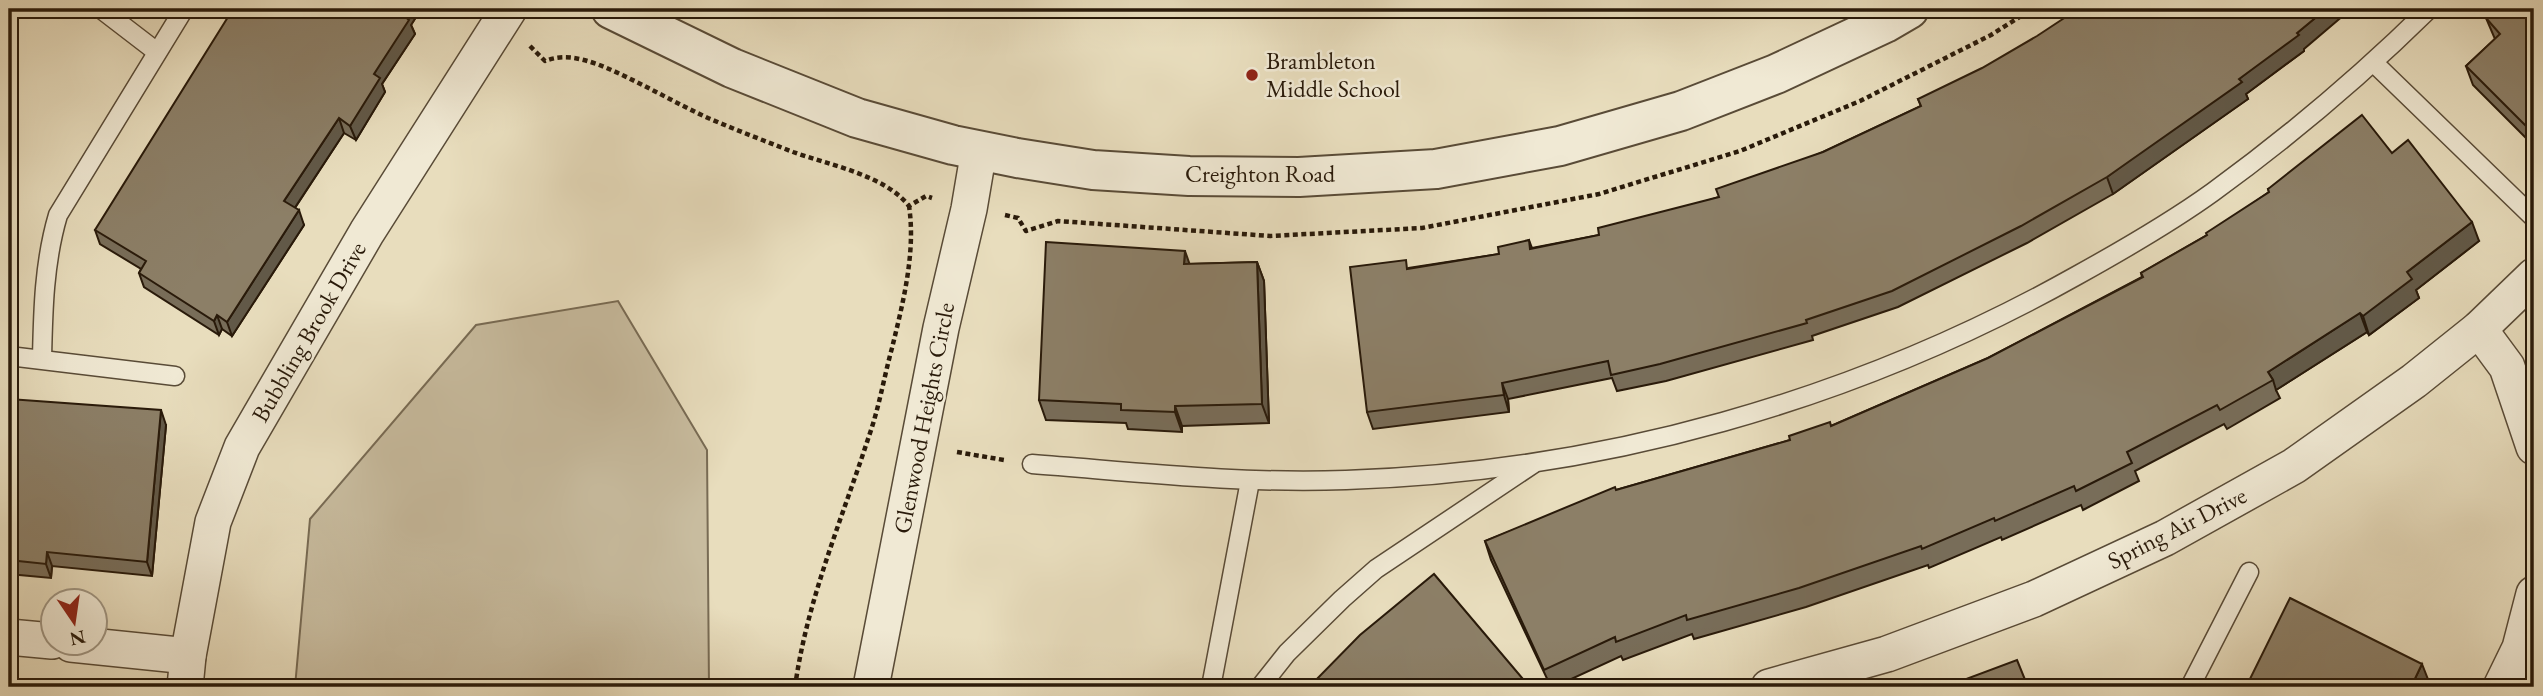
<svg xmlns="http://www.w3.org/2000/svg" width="2543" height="696" font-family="'EB Garamond',serif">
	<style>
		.green { fill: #c8bc9f; stroke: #786b54; stroke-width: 2 }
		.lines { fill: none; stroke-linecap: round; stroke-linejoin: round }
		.service-casing { stroke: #594b37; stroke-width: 21 }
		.minor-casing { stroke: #594b37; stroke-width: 38 }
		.tertiary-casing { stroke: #594b37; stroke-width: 42 }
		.path { stroke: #291a0a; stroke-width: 4.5; stroke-dasharray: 5 3.5; stroke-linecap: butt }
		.service { stroke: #f0e9d4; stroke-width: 18 }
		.minor { stroke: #f0e9d4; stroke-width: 35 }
		.tertiary { stroke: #f0e9d4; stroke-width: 38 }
		.wall { fill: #786d59; stroke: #291a0a; stroke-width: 2 }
		.shaded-wall { fill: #625948; stroke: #291a0a; stroke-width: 2 }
		.building { fill: #8c7f67; stroke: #291a0a; stroke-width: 2 }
		.poi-dot { fill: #8f2418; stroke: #f0e9d4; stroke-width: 2.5 }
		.labels { text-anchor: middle; stroke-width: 5; stroke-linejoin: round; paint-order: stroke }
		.poi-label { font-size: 24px; fill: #291a0a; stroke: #f0e9d4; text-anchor: start }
		.street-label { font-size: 24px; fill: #291a0a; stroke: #f0e9d4 }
	</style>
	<rect width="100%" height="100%" fill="#e8ddbd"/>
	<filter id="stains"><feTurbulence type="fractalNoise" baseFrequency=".00286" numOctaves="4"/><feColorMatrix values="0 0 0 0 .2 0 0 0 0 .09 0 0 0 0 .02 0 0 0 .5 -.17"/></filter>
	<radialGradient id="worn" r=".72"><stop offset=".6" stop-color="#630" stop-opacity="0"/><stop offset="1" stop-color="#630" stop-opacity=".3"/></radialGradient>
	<polygon class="green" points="618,301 707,450 709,687 295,687 310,519 476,325"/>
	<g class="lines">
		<g class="service-casing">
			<g id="service">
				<polyline points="101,9 157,52"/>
				<polyline points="2374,63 2534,218"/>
				<polyline points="9,356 175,376"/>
				<path d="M42 359C43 311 44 262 58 215L184 9"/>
				<path d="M1032 464C1137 472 1240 484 1346 480 1601 472 1853 401 2076 276 2123 250 2170 223 2213 192 2290 136 2362 75 2429 9"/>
				<polyline points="1211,687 1250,481"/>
				<polyline points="1260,687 1287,653 1342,599 1376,569 1533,464"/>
				<polyline points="2190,687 2249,572"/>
			</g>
		</g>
		<g class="minor-casing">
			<g id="minor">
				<polyline points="2479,329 2507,367 2534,447"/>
				<polyline points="9,637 52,641"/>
				<polyline points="71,644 188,656"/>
				<polyline points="185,687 188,656 213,522 242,447 367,232 509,9"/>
				<polyline points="871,687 941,328 969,209 979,150"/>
				<polyline points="1769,687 1887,654 2034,599 2165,538 2294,466 2414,381 2479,329 2534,276"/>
				<polyline points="2501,687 2520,648 2534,594"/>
			</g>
		</g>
		<g class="tertiary-casing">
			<polyline id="tertiary" points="611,9 732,68 857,118 953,145 1017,158 1093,170 1189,176 1299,177 1436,169 1560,146 1681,111 1776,74 1885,23 1909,9"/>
		</g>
		<g class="path">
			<path d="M530 46 545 61C563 54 579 58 597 64 635 79 671 101 708 118 736 130 765 141 793 152 829 165 885 175 909 206L926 196 932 198"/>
			<polyline points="1005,215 1018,218 1026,231 1058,221 1270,236 1422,228 1599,194 1740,151 1860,101 1991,35 2032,9"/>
			<polyline points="957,452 1004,460"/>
			<path d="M795 687C807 600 842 519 869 436 879 408 884 377 892 348 903 303 916 252 909 206"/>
		</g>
		<use href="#service" class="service"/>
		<use href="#minor" class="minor"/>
		<use href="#tertiary" class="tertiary"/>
	</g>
	<g class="wall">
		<polygon points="2534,9 2534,146 2473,85 2466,66 2495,39 2486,18"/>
		<polygon points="418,14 411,25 415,34 382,84 385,92 356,140 344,133 295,208 304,225 232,336 222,329 219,335 144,287 139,273 141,269 100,244 95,230"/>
		<polygon points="2304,49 2304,51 2246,94 2248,99 2113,194 2027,243 1898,307 1812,336 1813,340 1666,381 1617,391 1612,378 1508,399 1509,412 1373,429 1367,412 1409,268 1499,254 1529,240 1532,248 1599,235 1719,197 1823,152 1921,106 1918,99"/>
		<polygon points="2392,153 2479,241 2416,290 2419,298 2369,335 2367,332 2276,390 2280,398 2227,429 2224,424 2135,471 2139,481 2083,510 2081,505 2002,540 2001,537 1929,568 1928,565 1806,607 1694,639 1692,634 1623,660 1621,656 1554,687 1551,687 1491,560 1485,541 1616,490 1790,440 1831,426 1988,358 2142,277 2141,273 2207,235 2269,192 2268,189"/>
		<polygon points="1257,262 1264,281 1269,423 1182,426 1182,432 1128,429 1126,423 1046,420 1039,400 1189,264"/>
		<polygon points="9,399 166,425 152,576 52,566 51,578 9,574"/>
	</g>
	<g class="shaded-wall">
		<polygon points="407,9 416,9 418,14 411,25 415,34 382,84 385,92 356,140 350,126 374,74"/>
		<polygon points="2326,9 2351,9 2304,49 2304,51 2246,94 2248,99 2113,194 2107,177 2239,79 2297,33"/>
		<polygon points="339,118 344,133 290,215 284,201"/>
		<polygon points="299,210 304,225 232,336 227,322"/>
		<polygon points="2472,222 2479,241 2416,290 2419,298 2369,335 2363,316 2407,272"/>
		<polygon points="1185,251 1192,271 1184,264"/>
		<polygon points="1257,262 1264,281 1269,423 1262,404"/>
		<polygon points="2360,313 2367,332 2276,390 2273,380 2268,372"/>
		<polygon points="217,315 222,329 219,335 214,321"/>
		<polygon points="1502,383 1508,399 1509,412 1504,395"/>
		<polygon points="1175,406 1182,426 1182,432 1175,412"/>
		<polygon points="161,410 166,425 152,576 147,562"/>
		<polygon points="47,552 52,566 51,578 46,564"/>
		<polygon points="2422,664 2429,682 2426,687 2411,687"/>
	</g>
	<g class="building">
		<polygon points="233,9 407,9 403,15 409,20 374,74 380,78 350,126 339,118 284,201 299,210 227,322 217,315 214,321 139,273 146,261 95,230"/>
		<polygon points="2078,9 2326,9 2297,33 2299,35 2239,79 2242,82 2107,177 2021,226 1892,291 1806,320 1807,323 1660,364 1611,375 1608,361 1502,383 1504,395 1367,412 1350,267 1406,260 1407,269 1499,254 1498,247 1529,240 1530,249 1599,235 1598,228 1719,197 1716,189 1823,152 1921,106 1918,99 1982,68 2037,36"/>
		<polygon points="2496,9 2534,9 2534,134 2466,66 2500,34 2486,18"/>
		<polygon points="2362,115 2392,153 2408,140 2472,222 2407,272 2412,279 2363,316 2360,313 2268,372 2273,380 2220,410 2217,405 2127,452 2132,463 2076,491 2074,486 1995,521 1994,518 1922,549 1921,546 1799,588 1687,620 1686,615 1616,642 1615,637 1544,670 1485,541 1615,487 1616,490 1790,440 1789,436 1830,422 1831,426 1988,358 2143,277 2141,273 2207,235 2206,233 2269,192 2268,189"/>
		<polygon points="1046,242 1185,251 1184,264 1257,262 1262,404 1175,406 1175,412 1121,410 1121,404 1039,400"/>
		<polygon points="9,399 161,410 147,562 47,552 46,564 9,560"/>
		<polygon points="1434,574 1528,685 1525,687 1309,687 1360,635"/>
		<polygon points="2290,598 2422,664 2411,687 2246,687"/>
		<polygon points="2017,660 2028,687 1924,687 1943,681 1945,687"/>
		<polygon points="9,681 53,686 53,687 9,687"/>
	</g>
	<circle class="poi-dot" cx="1252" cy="75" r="7"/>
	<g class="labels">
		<g class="poi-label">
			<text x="1266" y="69">Brambleton<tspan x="1266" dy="28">Middle School</tspan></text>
		</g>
		<g class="street-label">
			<text x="1260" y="182">Creighton Road</text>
			<text transform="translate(309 332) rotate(-60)" y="8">Bubbling Brook Drive</text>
			<text transform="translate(924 418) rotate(-79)" y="8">Glenwood Heights Circle</text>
			<text transform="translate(2177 528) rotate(-27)" y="8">Spring Air Drive</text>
		</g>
	</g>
	<rect width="2543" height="696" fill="none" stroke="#e8ddbd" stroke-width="35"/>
	<rect x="10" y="10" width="2522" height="675" fill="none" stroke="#291a0a" stroke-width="3.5"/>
	<rect x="18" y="18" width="2508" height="661" fill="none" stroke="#291a0a" stroke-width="2"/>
	<g transform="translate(74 622) rotate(167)"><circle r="33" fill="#f0e9d4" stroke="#a09683" stroke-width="2"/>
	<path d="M0-5L12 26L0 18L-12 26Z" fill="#8f2418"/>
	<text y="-10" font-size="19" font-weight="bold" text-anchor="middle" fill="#291a0a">N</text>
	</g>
	<rect width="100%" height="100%" filter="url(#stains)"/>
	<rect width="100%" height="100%" fill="url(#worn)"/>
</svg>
